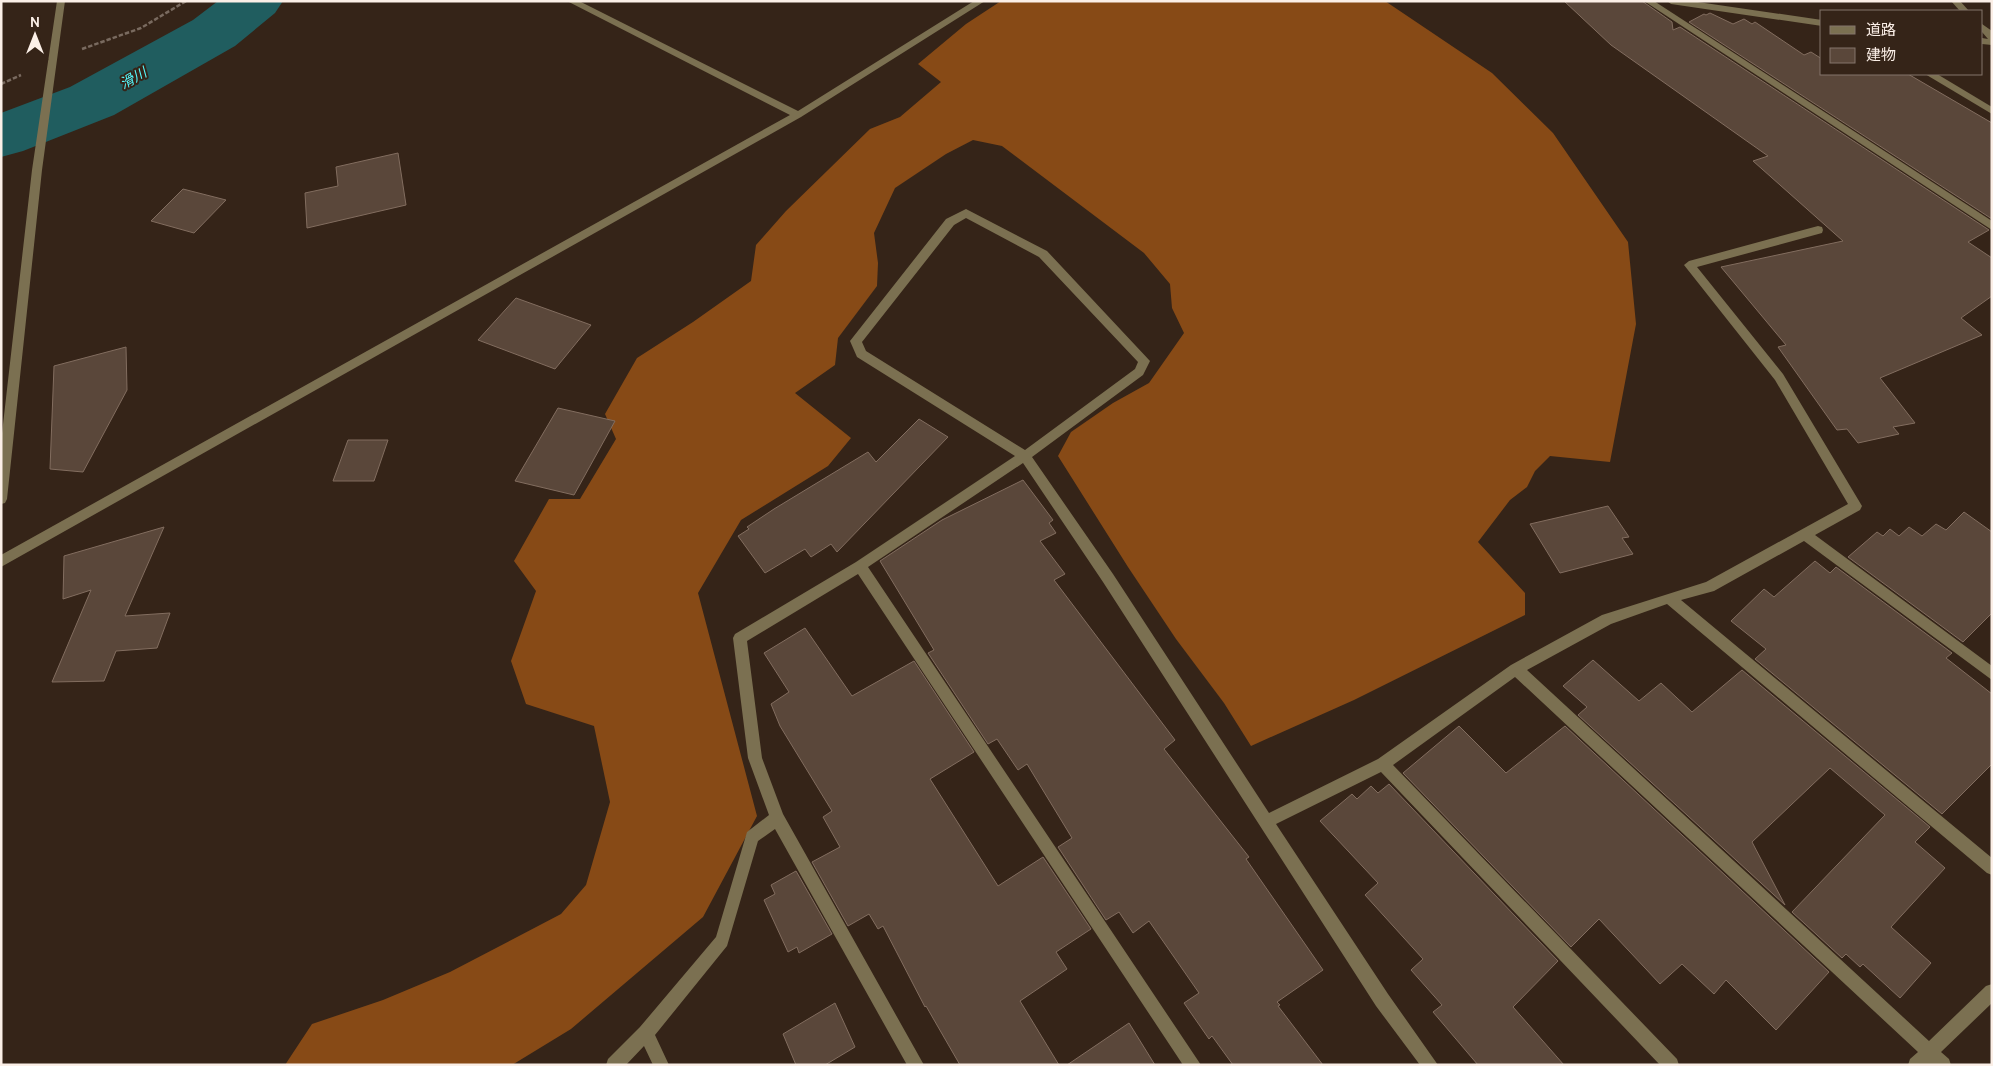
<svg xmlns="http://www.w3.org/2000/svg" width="1993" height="1066" font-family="Cabin,'Noto Sans JP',sans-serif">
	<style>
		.forest { fill: #874a16 }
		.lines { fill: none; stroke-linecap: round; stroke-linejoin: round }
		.river { fill: #205d5f; fill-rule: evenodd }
		.building { fill: #5a473a; stroke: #826d5f }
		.path { stroke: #796a5f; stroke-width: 2.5; stroke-dasharray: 4.5 2; stroke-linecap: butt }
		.minor { fill: #7b7051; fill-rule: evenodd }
		.labels { text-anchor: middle; stroke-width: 4; stroke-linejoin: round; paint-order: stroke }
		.far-water-label { font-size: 14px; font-style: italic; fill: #54f9fd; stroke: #352418 }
	</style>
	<rect width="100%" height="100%" fill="#352418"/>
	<polygon class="forest" points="1001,1 1385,1 1492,73 1553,133 1628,242 1636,324 1610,462 1550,456 1535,471 1527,487 1510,500 1478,542 1525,593 1525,615 1354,700 1251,746 1224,703 1176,639 1128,567 1058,456 1071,432 1113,403 1149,383 1184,333 1172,308 1170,284 1144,253 1002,146 973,140 946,154 895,188 874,233 878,263 877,286 838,338 835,365 795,393 851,438 828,466 741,520 698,593 757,816 703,917 571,1029 512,1065 285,1065 312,1024 383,1000 450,972 561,914 586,885 610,802 594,726 526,704 511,661 536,591 514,561 549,499 580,499 616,439 605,414 637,358 693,322 751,281 756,245 786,211 870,129 900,117 941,82 918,64 966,24"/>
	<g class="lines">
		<polygon class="river" points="218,1 283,1 275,13 235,46 114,115 23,151 1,157 1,113 70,87 193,20"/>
	</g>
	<g class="building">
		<polygon points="1564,1 1642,1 1672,22 1673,30 1680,27 1989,230 1968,242 1992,258 1992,296 1961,318 1982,335 1880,378 1915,423 1893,427 1899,434 1858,443 1847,429 1837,430 1778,347 1786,345 1721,267 1843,241 1753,161 1768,156 1611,45"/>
		<polygon points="1710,13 1733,24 1744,19 1752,24 1755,22 1804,55 1811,52 1822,59 1822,74 1908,74 1992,123 1992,219 1689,22 1704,14 1706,15"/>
		<polygon points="398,153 406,205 307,228 305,193 338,186 336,167"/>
		<polygon points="183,189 226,200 194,233 151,221"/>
		<polygon points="516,298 591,325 555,369 478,340"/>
		<polygon points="126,347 127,390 83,472 50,469 54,366"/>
		<polygon points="558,408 615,421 574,495 515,481"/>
		<polygon points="919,419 948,437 837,552 831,544 811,557 805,549 765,573 738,536 749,529 747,527 774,509 868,452 876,462"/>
		<polygon points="348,440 388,440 374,481 333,481"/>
		<polygon points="1023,480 1053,520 1049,523 1056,533 1040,541 1065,574 1054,580 1175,740 1164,749 1249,857 1246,859 1323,970 1277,1002 1280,1005 1278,1006 1323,1065 1233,1065 1212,1036 1209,1039 1184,1003 1199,993 1149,921 1133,933 1119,912 1106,920 1058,847 1072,838 1027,764 1018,770 997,739 988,744 928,653 934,650 880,561 942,520"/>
		<polygon points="1608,506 1629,537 1622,538 1633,554 1560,573 1530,524"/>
		<polygon points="1964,512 1992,532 1992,613 1963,642 1848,557 1877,532 1883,536 1890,529 1899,536 1909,527 1922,536 1936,524 1946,530"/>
		<polygon points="164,527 125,616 170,613 157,648 116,651 104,681 52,682 91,590 63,599 64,556"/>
		<polygon points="1815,561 1830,573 1836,567 1952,653 1946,658 1992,694 1992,764 1942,814 1755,659 1766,649 1731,621 1764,589 1774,597"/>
		<polygon points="805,628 852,696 914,661 974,752 930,779 998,886 1043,857 1091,929 1056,952 1067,969 1020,1001 1059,1065 960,1065 926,1006 925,1007 883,926 878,929 869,914 848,926 812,862 840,847 823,817 832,811 780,726 771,704 789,692 764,653"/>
		<polygon points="1593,660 1639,701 1661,683 1692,712 1742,670 1930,827 1915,842 1945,868 1891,927 1931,963 1900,998 1863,964 1860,967 1846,954 1842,958 1792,912 1885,815 1830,768 1752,842 1785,905 1578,715 1587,707 1563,686"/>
		<polygon points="1459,726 1506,773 1565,726 1829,972 1776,1030 1726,980 1714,994 1682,964 1660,984 1599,919 1571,947 1403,773"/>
		<polygon points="1389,784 1558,961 1513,1007 1564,1065 1478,1065 1433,1012 1442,1005 1411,970 1423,959 1365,895 1378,883 1320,821 1352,794 1357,799 1371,786 1378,793"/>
		<polygon points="796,871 832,934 799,953 797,947 788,952 764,900 775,894 771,885"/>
		<polygon points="835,1003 855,1047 825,1065 796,1065 783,1034"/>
		<polygon points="1129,1023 1155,1065 1067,1065"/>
	</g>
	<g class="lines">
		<g class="path">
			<polyline points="82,49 141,28 186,1"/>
			<polyline points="1,84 21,75"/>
		</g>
		<g class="minor">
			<polygon points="57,1 65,1 42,170 7,499 5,503 1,504 1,442 32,170"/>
			<polygon points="567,1 579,1 798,111 974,1 985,1 801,117 1,567 1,555 790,115"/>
			<polygon points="1644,1 1654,1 1992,221 1992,230"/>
			<polygon points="1667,1 1691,1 1822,20 1822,26 1671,4"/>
			<polygon points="1951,1 1960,1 1969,11 1960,11"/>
			<polygon points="1982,24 1992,31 1992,45 1982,44 1982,38 1988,39 1982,32"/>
			<polygon points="1925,74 1937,74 1992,107 1992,114"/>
			<path d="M966 209 1047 251 1150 361 1143 375 1032 457 1113 574 1269 813 1378 759 1511 665 1602 615 1706 582 1848 504 1775 380 1684 265 1689 261 1818 226 1822 227 1823 230 1822 233 1697 267 1783 374 1862 506 1860 510 1815 535 1992 666V680L1804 541 1714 591 1681 600 1992 858V875L1987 873 1667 604 1611 624 1527 670 1929 1041 1986 986 1992 984V1003L1941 1052 1949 1059 1951 1065H1908L1910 1059 1918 1052 1515 677 1393 765 1677 1059 1679 1065H1660L1381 772 1276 824 1388 994 1438 1065H1420L1376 1006 1103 582 1023 463 868 567 1201 1065H1183L858 574 747 641 762 758 783 814 924 1065H907L775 829 758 841 727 946 655 1035 669 1065H653L644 1046 626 1065H606L608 1059 640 1027 716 937 747 832 769 815 748 758 733 638 735 634 856 562 1015 456 857 357 850 341 946 219ZM966 218 1039 257 1138 362 1135 369 1025 450 866 351 862 342 954 225Z"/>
		</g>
	</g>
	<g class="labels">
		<g class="far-water-label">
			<text transform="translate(133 78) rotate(-29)" y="5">滑川</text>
		</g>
	</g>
	<rect width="1993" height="1066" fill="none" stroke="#fbefe7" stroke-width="5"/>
	<rect x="1820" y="10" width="162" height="65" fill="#352418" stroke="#84756b"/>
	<rect x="1830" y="26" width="25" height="8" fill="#7b7051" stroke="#84756b"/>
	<text x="1866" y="35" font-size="15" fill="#fbefe7">道路</text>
	<rect x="1830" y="48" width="25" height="15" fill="#5a473a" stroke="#84756b"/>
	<text x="1866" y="60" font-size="15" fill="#fbefe7">建物</text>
	<g transform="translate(35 35)" stroke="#352418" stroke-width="4" paint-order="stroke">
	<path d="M0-4L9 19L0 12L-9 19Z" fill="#fbefe7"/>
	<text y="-8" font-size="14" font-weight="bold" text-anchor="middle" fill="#fbefe7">N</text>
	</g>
</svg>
